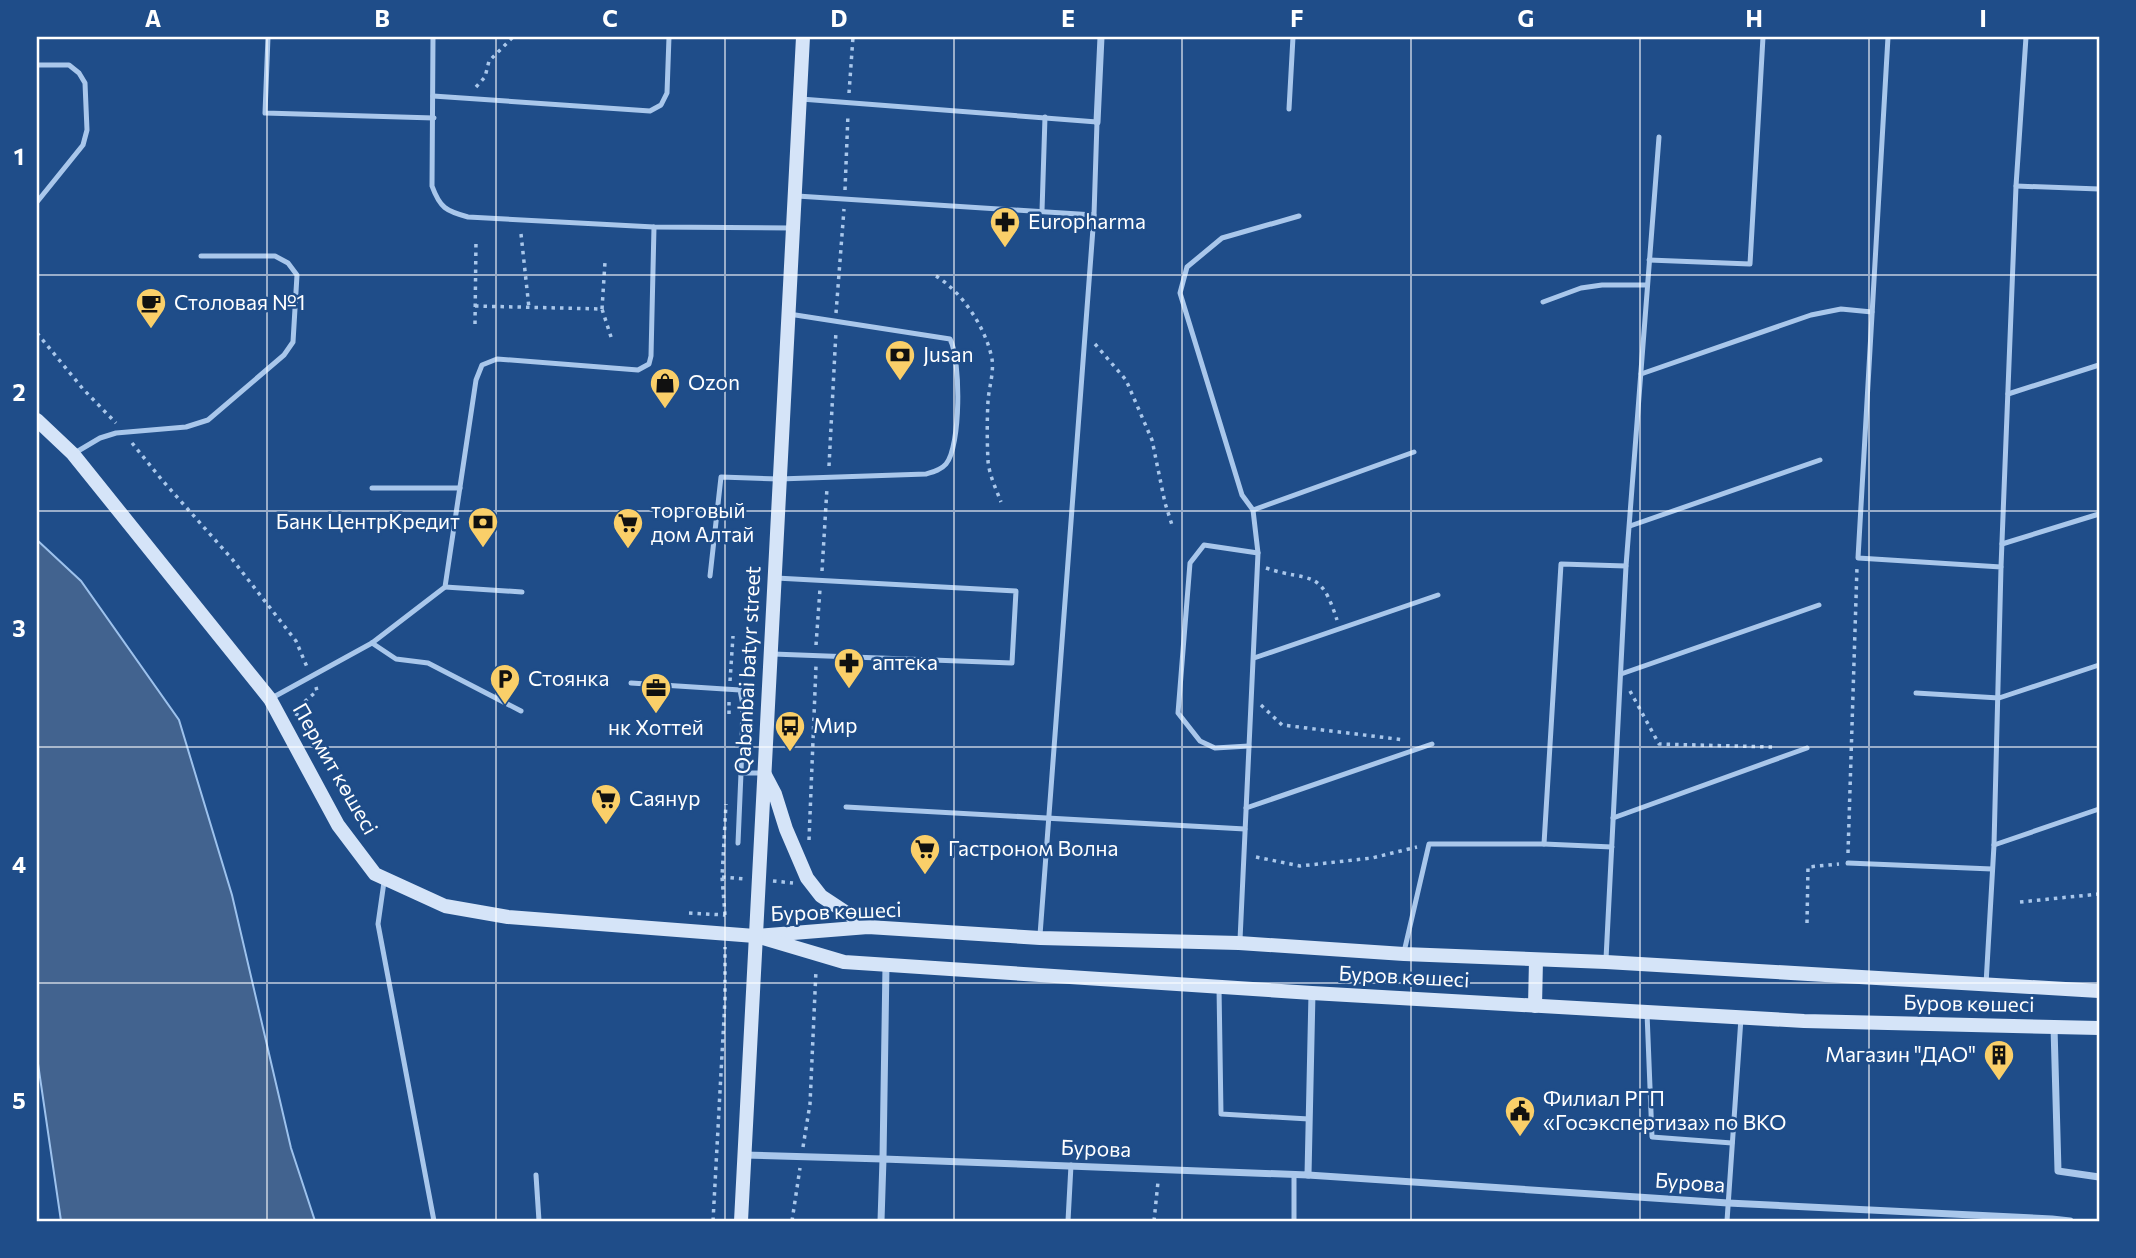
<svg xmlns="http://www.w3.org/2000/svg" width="2136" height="1258" font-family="Commissioner,sans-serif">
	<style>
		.water { fill: #42638f; stroke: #9dc2ed; stroke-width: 2 }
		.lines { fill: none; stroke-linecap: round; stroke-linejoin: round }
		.path { stroke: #a9c7eb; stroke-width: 3.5; stroke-dasharray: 3.5 5; stroke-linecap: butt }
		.lane { stroke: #a9c7eb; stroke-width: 5 }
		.street { stroke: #a9c7eb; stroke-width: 7 }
		.secondary { stroke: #d5e4f8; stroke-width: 14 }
		.grid { fill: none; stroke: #fff; stroke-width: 2; stroke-opacity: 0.55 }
		.labels { text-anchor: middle; stroke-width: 5; stroke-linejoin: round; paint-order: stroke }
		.poi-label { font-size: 21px; fill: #fff; stroke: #1f4d89; text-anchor: start }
		.street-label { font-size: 21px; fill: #fff; stroke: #1f4d89 }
		.neatline { fill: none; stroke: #fff; stroke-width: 2.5 }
		.grid-label { font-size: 23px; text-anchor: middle; font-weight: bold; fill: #fff }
	</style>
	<rect width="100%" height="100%" fill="#1f4d89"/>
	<polygon class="water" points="37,540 81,581 179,720 232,895 291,1148 315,1221 61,1221 37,1057"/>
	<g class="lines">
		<g class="path">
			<polyline points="476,87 485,77 489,61 513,37"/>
			<polyline points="849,93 853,37"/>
			<polyline points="845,190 848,114"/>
			<polyline points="521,234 529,308"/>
			<path d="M936 276C962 292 986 328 992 359 994 373 989 387 988 401 987 420 987 441 988 461 989 474 996 489 1001 502"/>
			<polyline points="475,306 602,309 612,340"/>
			<polyline points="602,309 605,262"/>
			<polyline points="836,313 844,209"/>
			<polyline points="475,324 476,240"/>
			<polyline points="37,333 83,389 116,423"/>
			<polyline points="1095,344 1126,380 1152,440 1165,503 1172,525"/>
			<polyline points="132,443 162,480 232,559 296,641 307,667"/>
			<polyline points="829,466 836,331"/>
			<path d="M1266 568C1311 583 1320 567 1337 620"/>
			<polyline points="822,571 827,488"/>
			<polyline points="816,645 820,589"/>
			<polyline points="730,681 733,636"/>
			<polyline points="1630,691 1659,744 1773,747"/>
			<polyline points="729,702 729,719"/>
			<polyline points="1261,705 1282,725 1405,740"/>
			<polyline points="296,716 303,703 317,691 316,687"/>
			<polyline points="809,840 816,666"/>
			<polyline points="1848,853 1857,567"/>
			<polyline points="1256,857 1300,866 1372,858 1417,847"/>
			<polyline points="722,877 745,879"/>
			<polyline points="773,881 793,883"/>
			<polyline points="2020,902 2099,894"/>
			<polyline points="689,913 725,915"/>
			<polyline points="725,915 722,877 726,804"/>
			<polyline points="1807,923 1808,867 1839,864"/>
			<polyline points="803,1147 810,1104 816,970"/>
			<polyline points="713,1221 725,999 725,947"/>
			<polyline points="792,1221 800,1168"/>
			<polyline points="1154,1221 1158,1182"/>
		</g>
		<g class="lane">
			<polyline points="268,37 265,113 434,118"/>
			<path d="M433 37 432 186C440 208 446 211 468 217L654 227 792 228"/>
			<polyline points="1888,37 1858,558 2001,567 1994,845 1986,984"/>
			<polyline points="37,65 69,65 79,73 85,83 87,130 83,145 37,202"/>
			<polyline points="433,96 650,111 661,105 667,93 669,37"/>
			<polyline points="801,99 1097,122 1094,215 1040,935"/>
			<polyline points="1289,109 1293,37"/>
			<polyline points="2016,186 2099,189"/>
			<polyline points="797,196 1094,215"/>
			<polyline points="1042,211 1045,117"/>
			<polyline points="1649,260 1750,264 1763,37"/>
			<polyline points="1543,302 1581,288 1602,285 1647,285"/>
			<polyline points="1641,374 1811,315 1841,309 1872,312"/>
			<polyline points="2008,394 2099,365"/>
			<polyline points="73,454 100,438 116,433 186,427 208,420 284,355 293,342 297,275 288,263 275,256 201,256"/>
			<polyline points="372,488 460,488"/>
			<polyline points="1253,510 1414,452"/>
			<polyline points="1630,526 1820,460"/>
			<polyline points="2002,544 2099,514"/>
			<polyline points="2001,567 2016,186 2026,37"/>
			<path d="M710 576 721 477 779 479 926 474C933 472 941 470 946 464 961 446 961 360 950 339L789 314"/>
			<polyline points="445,587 522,592"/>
			<polyline points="372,643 396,659 428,663 521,711"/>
			<polyline points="773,654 1012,663 1016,591 776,578"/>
			<polyline points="1254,658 1438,595"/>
			<polyline points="1621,674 1819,605"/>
			<polyline points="631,683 740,690 743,705 741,773 764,773"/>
			<polyline points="1916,693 1999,698 2099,665"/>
			<polyline points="270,699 372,643 445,587 476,380 482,365 497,359 638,370 649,364 651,356 654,227"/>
			<polyline points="1249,746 1215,748 1200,741 1178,713 1190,563 1204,545 1258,553"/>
			<polyline points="846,807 1245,829"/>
			<polyline points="1246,808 1432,744"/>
			<polyline points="1613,818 1807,748"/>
			<polyline points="738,843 741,773"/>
			<polyline points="1544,844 1561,564 1626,566"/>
			<polyline points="1994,845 2099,809"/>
			<polyline points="1848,863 1992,869"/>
			<polyline points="384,882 378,924 434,1221"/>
			<polyline points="1240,940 1258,553 1253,510 1242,495 1180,293 1187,267 1222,238 1299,216"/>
			<polyline points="1404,952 1429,844 1544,844 1612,847"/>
			<polyline points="1606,959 1626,566 1659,137"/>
			<polyline points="1219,987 1221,1114 1309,1119"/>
			<polyline points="1647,1013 1652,1137 1732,1143"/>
			<polyline points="1294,1174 1294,1221"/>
			<polyline points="536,1175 539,1221"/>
			<polyline points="1068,1221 1071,1165"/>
			<polyline points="1727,1221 1741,1018"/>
		</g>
		<g class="street">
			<polyline points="1097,122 1101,37"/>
			<polyline points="2054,1027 2058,1171 2099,1177"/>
			<polyline points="744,1155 883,1159 886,965"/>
			<polyline points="1308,1175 1728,1203 2052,1219 2070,1221"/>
			<polyline points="881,1221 883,1159 1308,1175 1312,993"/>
		</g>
		<g class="secondary">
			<polyline points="37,420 73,454 270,699 338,825 375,874 445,906 508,917 755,936 868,927 1040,938 1239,943 1404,954 1606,962 2099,991"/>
			<polyline points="765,775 775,794 786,829 807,878 821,896 868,927"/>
			<polyline points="763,938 844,962 1312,993 1804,1021 2099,1028"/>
			<polyline points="1535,1006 1536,960"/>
			<polyline points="741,1221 803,37"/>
		</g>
	</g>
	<path class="grid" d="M267 37V1221M496 37V1221M725 37V1221M954 37V1221M1182 37V1221M1411 37V1221M1640 37V1221M1869 37V1221M37 275H2099M37 511H2099M37 747H2099M37 983H2099"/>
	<defs>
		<g id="pharmacy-pin" transform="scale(1.575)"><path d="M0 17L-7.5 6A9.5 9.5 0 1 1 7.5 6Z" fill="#facf69" stroke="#1f4d89"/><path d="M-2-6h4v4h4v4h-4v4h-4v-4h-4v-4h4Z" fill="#111"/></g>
		<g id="cafe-pin" transform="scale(1.575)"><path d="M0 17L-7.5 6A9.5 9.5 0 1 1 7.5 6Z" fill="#facf69" stroke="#1f4d89"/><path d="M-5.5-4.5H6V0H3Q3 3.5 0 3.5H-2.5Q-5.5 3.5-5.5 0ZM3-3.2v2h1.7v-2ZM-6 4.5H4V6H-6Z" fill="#111"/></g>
		<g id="bank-pin" transform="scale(1.575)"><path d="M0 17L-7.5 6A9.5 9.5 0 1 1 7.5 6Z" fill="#facf69" stroke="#1f4d89"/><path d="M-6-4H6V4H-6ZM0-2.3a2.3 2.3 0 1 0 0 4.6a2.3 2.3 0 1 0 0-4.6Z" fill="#111"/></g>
		<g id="shop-pin" transform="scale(1.575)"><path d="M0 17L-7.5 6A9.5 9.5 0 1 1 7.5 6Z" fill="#facf69" stroke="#1f4d89"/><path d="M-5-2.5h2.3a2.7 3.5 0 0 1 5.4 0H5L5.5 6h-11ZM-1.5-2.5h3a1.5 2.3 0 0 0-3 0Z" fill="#111"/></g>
		<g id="supermarket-pin" transform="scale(1.575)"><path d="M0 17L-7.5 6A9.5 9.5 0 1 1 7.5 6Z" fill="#facf69" stroke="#1f4d89"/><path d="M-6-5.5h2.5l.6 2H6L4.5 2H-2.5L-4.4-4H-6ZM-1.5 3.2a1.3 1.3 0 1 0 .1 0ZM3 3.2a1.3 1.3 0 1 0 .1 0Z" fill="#111"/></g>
		<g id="parking-pin" transform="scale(1.575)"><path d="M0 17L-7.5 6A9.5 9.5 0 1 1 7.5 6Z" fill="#facf69" stroke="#1f4d89"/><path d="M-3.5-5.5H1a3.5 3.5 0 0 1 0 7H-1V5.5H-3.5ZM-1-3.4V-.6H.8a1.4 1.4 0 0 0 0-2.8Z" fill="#111"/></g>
		<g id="office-pin" transform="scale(1.575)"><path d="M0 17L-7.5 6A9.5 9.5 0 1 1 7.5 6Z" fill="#facf69" stroke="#1f4d89"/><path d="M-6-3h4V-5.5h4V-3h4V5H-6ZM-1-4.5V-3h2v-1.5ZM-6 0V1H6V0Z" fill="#111"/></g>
		<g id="bus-pin" transform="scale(1.575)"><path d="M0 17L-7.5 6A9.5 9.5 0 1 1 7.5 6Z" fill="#facf69" stroke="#1f4d89"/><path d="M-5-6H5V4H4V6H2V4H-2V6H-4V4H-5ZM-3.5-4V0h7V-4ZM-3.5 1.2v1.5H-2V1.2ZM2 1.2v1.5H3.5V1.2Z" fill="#111"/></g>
		<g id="building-pin" transform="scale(1.575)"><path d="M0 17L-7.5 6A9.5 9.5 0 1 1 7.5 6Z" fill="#facf69" stroke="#1f4d89"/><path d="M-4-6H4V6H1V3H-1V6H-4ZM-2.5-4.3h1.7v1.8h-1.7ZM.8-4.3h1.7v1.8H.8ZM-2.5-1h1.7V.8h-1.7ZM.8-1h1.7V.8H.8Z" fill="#111"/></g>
		<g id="civic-pin" transform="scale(1.575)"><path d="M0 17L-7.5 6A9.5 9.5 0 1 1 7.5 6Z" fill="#facf69" stroke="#1f4d89"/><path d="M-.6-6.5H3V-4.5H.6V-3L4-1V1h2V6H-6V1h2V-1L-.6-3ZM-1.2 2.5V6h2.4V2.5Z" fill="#111"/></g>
	</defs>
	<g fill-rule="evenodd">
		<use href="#pharmacy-pin" x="1005" y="222"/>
		<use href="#cafe-pin" x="151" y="303"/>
		<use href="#bank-pin" x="900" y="355"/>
		<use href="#shop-pin" x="665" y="383"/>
		<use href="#bank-pin" x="483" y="522"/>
		<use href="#supermarket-pin" x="628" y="523"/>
		<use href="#pharmacy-pin" x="849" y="663"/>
		<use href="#parking-pin" x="505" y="679"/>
		<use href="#office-pin" x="656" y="688"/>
		<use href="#bus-pin" x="790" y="726"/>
		<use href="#supermarket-pin" x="606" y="799"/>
		<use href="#supermarket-pin" x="925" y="849"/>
		<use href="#building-pin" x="1999" y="1055"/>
		<use href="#civic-pin" x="1520" y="1111"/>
	</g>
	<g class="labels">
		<g class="poi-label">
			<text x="1028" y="229">Europharma</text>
			<text x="174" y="310">Столовая №1</text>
			<text x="923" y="362">Jusan</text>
			<text x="688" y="390">Ozon</text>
			<text x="651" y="518">торговый<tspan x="651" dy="24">дом Алтай</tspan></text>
			<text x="460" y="529" text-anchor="end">Банк ЦентрКредит</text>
			<text x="872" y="670">аптека</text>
			<text x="528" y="686">Стоянка</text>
			<text x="813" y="733">Мир</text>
			<text x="656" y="735" text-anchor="middle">нк Хоттей</text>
			<text x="629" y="806">Саянур</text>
			<text x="948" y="856">Гастроном Волна</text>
			<text x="1976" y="1062" text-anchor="end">Магазин "ДАО"</text>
			<text x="1543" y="1106">Филиал РГП<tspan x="1543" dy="24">«Госэкспертиза» по ВКО</tspan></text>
		</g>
		<g class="street-label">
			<text transform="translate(748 670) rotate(-87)" y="7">Qabanbai batyr street</text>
			<text transform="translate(335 769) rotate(60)" y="7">Пермит көшесі</text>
			<text transform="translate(836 912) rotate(-2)" y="7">Буров көшесі</text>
			<text transform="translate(1404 977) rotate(3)" y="7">Буров көшесі</text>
			<text transform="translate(1969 1004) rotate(1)" y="7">Буров көшесі</text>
			<text transform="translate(1096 1149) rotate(2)" y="7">Бурова</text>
			<text transform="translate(1690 1183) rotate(4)" y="7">Бурова</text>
		</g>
	</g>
	<rect width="2136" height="1258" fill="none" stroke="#1f4d89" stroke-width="77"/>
	<rect x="38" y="38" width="2060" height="1182" class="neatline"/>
	<g class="grid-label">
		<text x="153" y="27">A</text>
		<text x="382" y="27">B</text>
		<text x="610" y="27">C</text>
		<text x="839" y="27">D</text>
		<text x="1068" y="27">E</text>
		<text x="1297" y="27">F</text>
		<text x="1526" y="27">G</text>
		<text x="1754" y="27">H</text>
		<text x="1983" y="27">I</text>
		<text x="19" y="165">1</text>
		<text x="19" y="401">2</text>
		<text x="19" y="637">3</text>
		<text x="19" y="873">4</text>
		<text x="19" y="1109">5</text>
	</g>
</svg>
